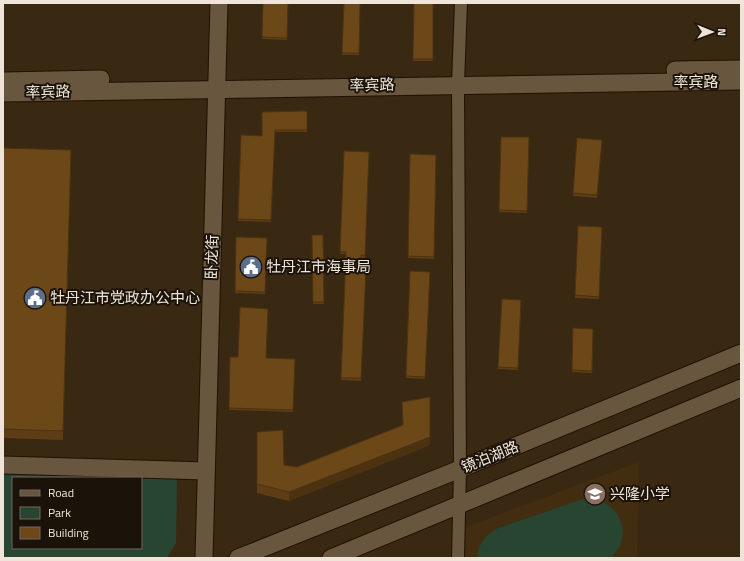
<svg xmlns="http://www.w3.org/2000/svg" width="744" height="561" font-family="'Titillium Web','Noto Sans SC',sans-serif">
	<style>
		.built { fill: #432d11 }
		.green { fill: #284532; fill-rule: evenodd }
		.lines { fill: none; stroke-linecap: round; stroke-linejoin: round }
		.street-casing { stroke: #201100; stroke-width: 14 }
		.secondary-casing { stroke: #201100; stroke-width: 19 }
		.street { stroke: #69563f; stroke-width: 12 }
		.secondary { stroke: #69563f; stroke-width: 17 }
		.wall { fill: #5d3d15 }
		.shaded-wall { fill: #4c3211 }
		.building { fill: #6c4718; stroke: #4c3211 }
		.labels { text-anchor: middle; stroke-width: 4; stroke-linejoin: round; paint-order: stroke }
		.street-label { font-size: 15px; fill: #efe4d7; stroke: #1b130a }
		.poi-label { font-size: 15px; fill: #efe4d7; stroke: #1b130a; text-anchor: start }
	</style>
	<rect width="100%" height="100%" fill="#392913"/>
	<polygon class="built" points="639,462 637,558 465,558 466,527"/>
	<g class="green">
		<path d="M3 474 177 479 176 543 167 558H3ZM13 478H141V548H13Z"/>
		<path d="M590 498C621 503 634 535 611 558H477C478 544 486 534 498 528L583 499Z"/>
	</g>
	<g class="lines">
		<g class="street-casing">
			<polyline id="street" points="458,558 460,469 458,84 461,3"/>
		</g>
		<g class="secondary-casing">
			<g id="secondary">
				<polyline points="675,70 741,69"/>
				<polyline points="3,81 101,79"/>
				<path d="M3 93C249 87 495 83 741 81"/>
				<polyline points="3,465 206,471"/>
				<polyline points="204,558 219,3"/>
				<polyline points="238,558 460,469 741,353"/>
				<polyline points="331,558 741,388"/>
			</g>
		</g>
		<use href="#street" class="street"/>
		<use href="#secondary" class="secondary"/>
	</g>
	<g class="wall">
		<polygon points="263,3 288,3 287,40 262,39"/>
		<polygon points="344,3 360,3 359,55 342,55"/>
		<polygon points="414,3 433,3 433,61 413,61"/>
		<polygon points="307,111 307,132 275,132 271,222 238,221 241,135 262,136"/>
		<polygon points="501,137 529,137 527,213 499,212"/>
		<polygon points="577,138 602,140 597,198 573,196"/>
		<polygon points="3,148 71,158 63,440 3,438"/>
		<polygon points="344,151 369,152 365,258 361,258 361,269 366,269 361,381 341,380 346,254 340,254"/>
		<polygon points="410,154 436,155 434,259 408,258"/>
		<polygon points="578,226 602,227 599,299 575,298"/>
		<polygon points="312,235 323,235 324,304 313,304"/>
		<polygon points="236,237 267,238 265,294 235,293"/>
		<polygon points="410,271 430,272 425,379 406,378"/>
		<polygon points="502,299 521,300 518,370 498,369"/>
		<polygon points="573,328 593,329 592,373 572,372"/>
		<polygon points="230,357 295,359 293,412 229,410"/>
		<polygon points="402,402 430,445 289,501 257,493 257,432 284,465 297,467 403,425"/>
	</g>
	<polygon class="shaded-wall" points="430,437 430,445 289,501 289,492"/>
	<g class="building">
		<polygon points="263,3 288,3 287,38 262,37"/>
		<polygon points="344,3 360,3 359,53 342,53"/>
		<polygon points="414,3 433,3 433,59 413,59"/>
		<polygon points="307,111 307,130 275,130 271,220 238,219 241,135 262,136 262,112"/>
		<polygon points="501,137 529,137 527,211 499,210"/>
		<polygon points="577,138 602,140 597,195 573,193"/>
		<polygon points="3,148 71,150 63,431 3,429"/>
		<polygon points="344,151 369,152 365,255 361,255 361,269 366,269 361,378 341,378 346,252 340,252"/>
		<polygon points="410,154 436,155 434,257 408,256"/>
		<polygon points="578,226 602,227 599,297 575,295"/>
		<polygon points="312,235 323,235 324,302 313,302"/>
		<polygon points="236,237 267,238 265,292 235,291"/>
		<polygon points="410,271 430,272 425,377 406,376"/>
		<polygon points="502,299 521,300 518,368 498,367"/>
		<polygon points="240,307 268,309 266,358 295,359 293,410 229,408 230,357 238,357"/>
		<polygon points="573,328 593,329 592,371 572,370"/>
		<polygon points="430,397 430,437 289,492 257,484 257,432 283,430 284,465 297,467 403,425 402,402"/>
	</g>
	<defs>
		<g id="civic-disc" transform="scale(1.15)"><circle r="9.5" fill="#5c6f8a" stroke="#1b130a"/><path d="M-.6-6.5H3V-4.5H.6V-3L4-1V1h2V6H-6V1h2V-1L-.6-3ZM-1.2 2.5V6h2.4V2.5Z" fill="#fff"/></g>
		<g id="school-disc" transform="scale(1.15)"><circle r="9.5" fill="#8d6e63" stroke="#1b130a"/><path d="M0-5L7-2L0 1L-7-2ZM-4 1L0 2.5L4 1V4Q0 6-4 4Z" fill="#fff"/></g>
	</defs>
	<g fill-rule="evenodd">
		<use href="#civic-disc" x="251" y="267"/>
		<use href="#civic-disc" x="35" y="298"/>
		<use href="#school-disc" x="595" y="494"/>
	</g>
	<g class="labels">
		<g class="street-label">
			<text x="696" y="87">率宾路</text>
			<text transform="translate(372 85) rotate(-1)" y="5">率宾路</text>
			<text transform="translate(48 92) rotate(-1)" y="5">率宾路</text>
			<text transform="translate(212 257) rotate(-88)" y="5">卧龙街</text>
			<text transform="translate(490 457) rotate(-22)" y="5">镜泊湖路</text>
		</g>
		<g class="poi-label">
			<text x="266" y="272">牡丹江市海事局</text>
			<text x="50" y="303">牡丹江市党政办公中心</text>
			<text x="610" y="499">兴隆小学</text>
		</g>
	</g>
	<rect width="744" height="561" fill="none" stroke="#efe4d7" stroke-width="8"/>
	<rect x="12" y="477" width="130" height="72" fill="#1b130a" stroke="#70675c"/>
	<rect x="20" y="490" width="20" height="6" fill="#69563f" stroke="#70675c"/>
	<text x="48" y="497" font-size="12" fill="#efe4d7">Road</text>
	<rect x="20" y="507" width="20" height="12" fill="#284532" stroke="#70675c"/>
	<text x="48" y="517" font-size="12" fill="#efe4d7">Park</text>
	<rect x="20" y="527" width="20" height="12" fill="#6c4718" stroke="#70675c"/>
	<text x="48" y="537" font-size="12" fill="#efe4d7">Building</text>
	<g transform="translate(712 32) rotate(91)" stroke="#1b130a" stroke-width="3" paint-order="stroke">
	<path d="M0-3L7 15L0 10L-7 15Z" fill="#efe4d7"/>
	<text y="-6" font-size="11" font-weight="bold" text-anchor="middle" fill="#efe4d7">N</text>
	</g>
</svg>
